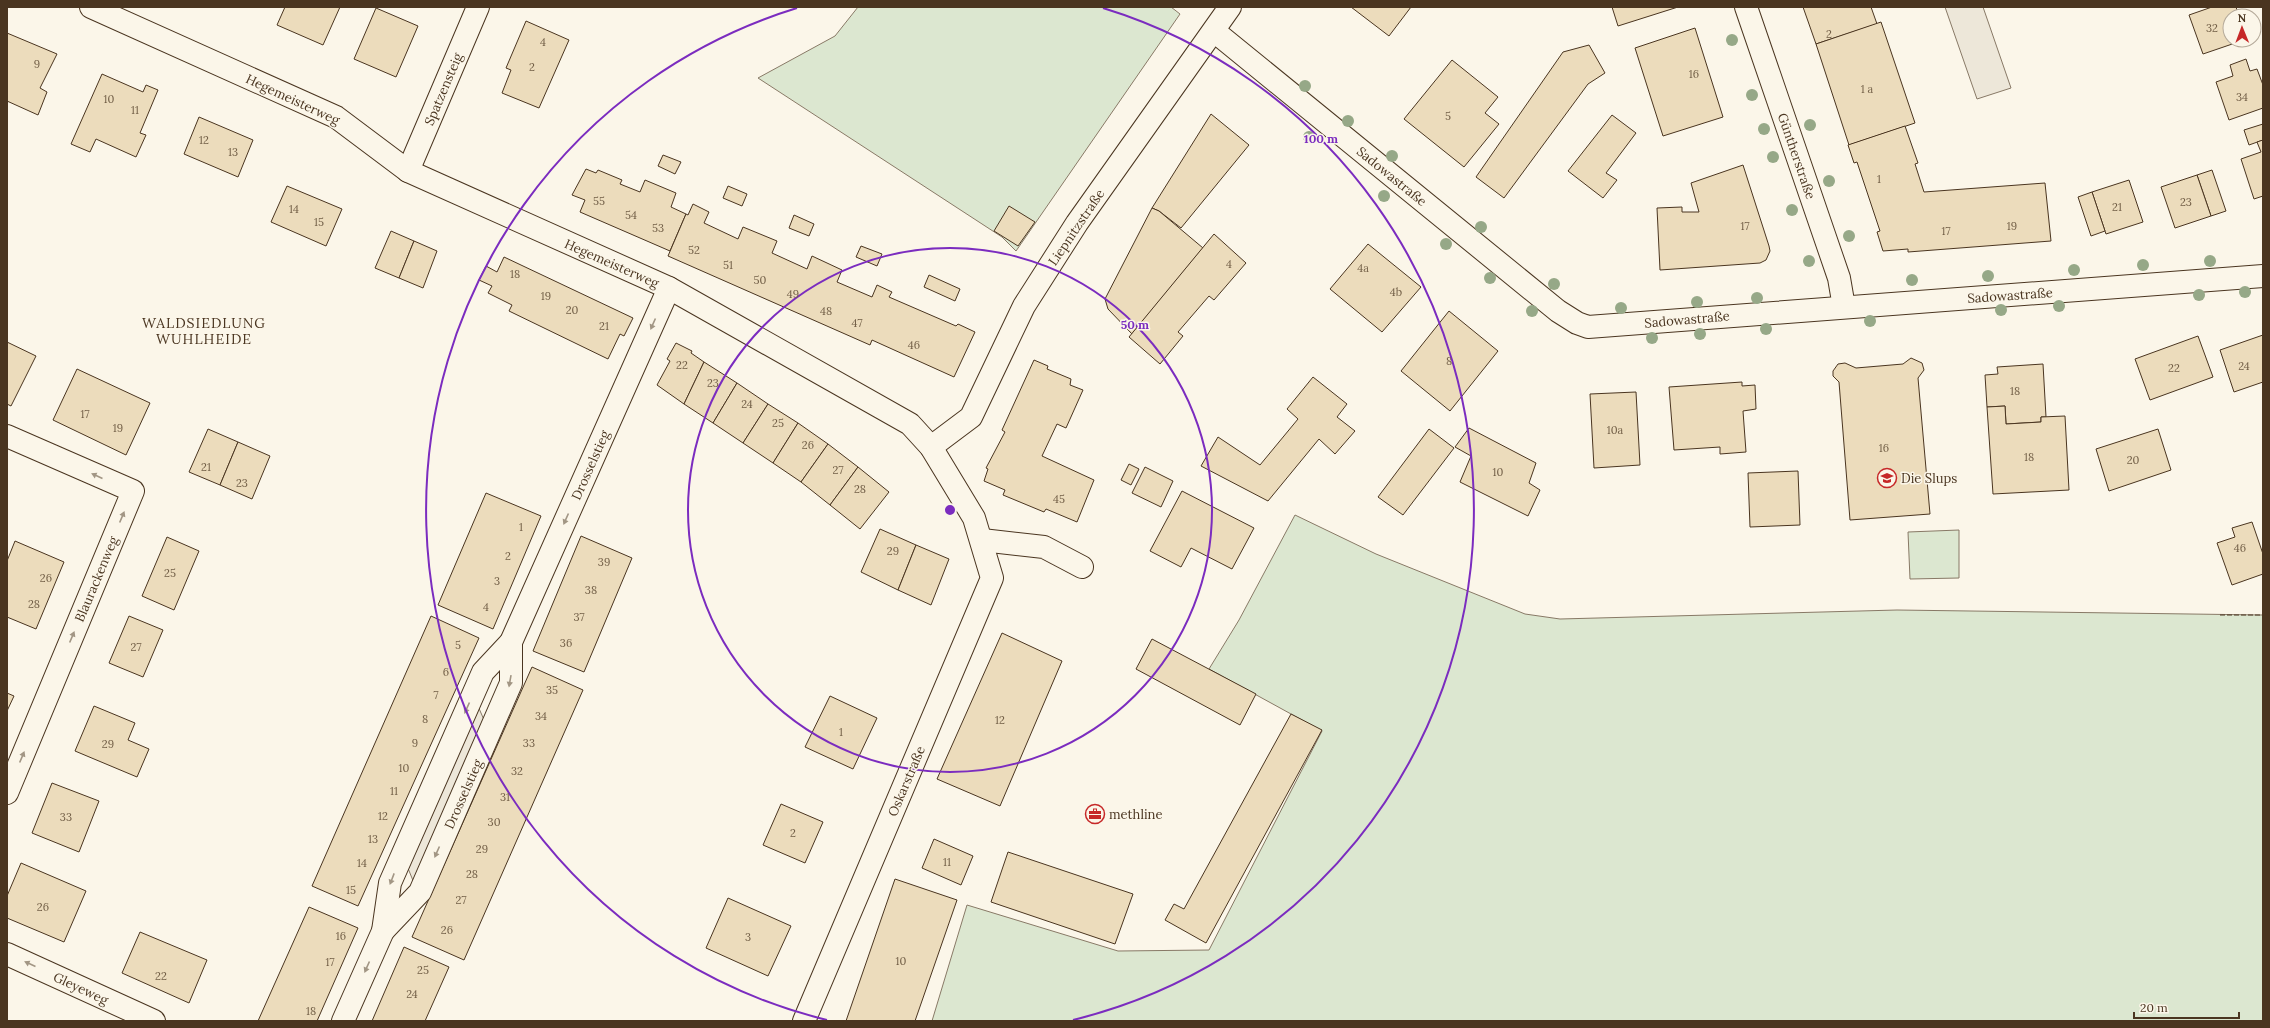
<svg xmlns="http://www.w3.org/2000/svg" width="2270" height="1028" font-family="Lora,serif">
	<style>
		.green { fill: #dce7d0; stroke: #887966 }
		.parking { fill: #ede7d9; stroke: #887966 }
		.building { fill: #ecdcbc; stroke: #4a3520 }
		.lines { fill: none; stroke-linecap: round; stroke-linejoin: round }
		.street-casing { stroke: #4a3520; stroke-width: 24 }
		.street { stroke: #fbf6e9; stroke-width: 22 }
		.fence { stroke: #4a3520; stroke-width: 1; stroke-dasharray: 5 2; stroke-linecap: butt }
		.tree { fill: #96a887 }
		.oneway { fill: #a29684 }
		.ring { fill: none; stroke: #7b2cbf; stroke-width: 2 }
		.labels { text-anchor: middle; stroke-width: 3; stroke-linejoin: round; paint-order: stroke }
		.number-label { font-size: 11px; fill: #725f47 }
		.street-label { font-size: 13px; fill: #4a3520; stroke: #fbf6e9 }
		.poi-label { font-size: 13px; fill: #4a3520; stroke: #fbf6e9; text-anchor: start }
		.neighbourhood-label { font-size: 14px; letter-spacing: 1px; fill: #4a3520; stroke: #fbf6e9 }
		.centre { fill: #7b2cbf; stroke: #fbf6e9; stroke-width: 2 }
		.ring-label { font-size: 12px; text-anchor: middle; font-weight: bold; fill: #7b2cbf; stroke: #fbf6e9; stroke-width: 3; stroke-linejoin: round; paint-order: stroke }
	</style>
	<rect width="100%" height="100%" fill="#fbf6e9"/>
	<g class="green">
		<polygon points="858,7 1171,7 1180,14 1016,251 1002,237 758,78 835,36"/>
		<polygon points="1295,515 1376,554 1525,614 1560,619 1897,610 2263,615 2263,1021 932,1021 967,905 1118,951 1209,950 1322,731 1209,669 1239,620"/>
		<polygon points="1959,530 1959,578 1910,579 1908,532"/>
	</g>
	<g class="parking">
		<polygon points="1945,7 1983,7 2011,88 1977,99"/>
		<polygon points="474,697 488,729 416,888 403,856"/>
	</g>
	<g class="building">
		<polygon points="285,7 340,7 323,45 277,25"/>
		<polygon points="1351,7 1411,7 1389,36"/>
		<polygon points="1612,7 1678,7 1618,26"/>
		<polygon points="1803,7 1871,7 1877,24 1816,44"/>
		<polygon points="2212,7 2236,7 2239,16 2230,16 2230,40 2244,40 2203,54 2189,15"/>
		<polygon points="376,8 418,26 396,77 354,59"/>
		<polygon points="526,21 569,40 539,108 502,93 511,70 506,68"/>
		<polygon points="1881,22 1915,123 1849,145 1816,44"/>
		<polygon points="1695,28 1723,117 1663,136 1635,48"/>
		<polygon points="7,33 57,54 40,88 47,92 38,115 7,101"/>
		<polygon points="1589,45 1605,73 1588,84 1504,198 1476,177 1563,52"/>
		<polygon points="2246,59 2250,71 2257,69 2263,85 2263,108 2229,120 2216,82 2233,76 2230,65"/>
		<polygon points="1452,60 1498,97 1485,113 1499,124 1464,167 1404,119"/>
		<polygon points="102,74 143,92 146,85 158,90 140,133 146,135 136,157 96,139 90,152 71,144"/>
		<polygon points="1211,114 1249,145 1181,228 1159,211 1152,208"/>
		<polygon points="1612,115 1636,133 1606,173 1617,180 1603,198 1568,171"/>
		<polygon points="199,117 253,140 238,177 184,154"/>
		<polygon points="2263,124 2263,140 2249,145 2244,130"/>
		<polygon points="1905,126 1918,163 1915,164 1924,192 2045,183 2051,241 1908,252 1908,249 1883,251 1877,232 1880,231 1857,162 1854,163 1848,145"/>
		<polygon points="2263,140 2263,196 2254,199 2241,159 2261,152 2257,142"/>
		<polygon points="663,155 681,162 675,174 658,166"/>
		<polygon points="1743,165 1769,246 1770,251 1766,260 1760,263 1660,270 1657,208 1682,207 1682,212 1699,212 1691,183"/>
		<polygon points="586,169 596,173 598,170 622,180 620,184 640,192 645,180 676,193 671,207 686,214 670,251 580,212 585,200 572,195"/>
		<polygon points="2212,170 2226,211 2211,216 2197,175"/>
		<polygon points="2197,175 2211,216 2175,228 2161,187"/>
		<polygon points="2129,180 2143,222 2106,234 2092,192"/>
		<polygon points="287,186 342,209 326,246 271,222"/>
		<polygon points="728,186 747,194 742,206 723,198"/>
		<polygon points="2092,192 2105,231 2091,236 2078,197"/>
		<polygon points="693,204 709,212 704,223 738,239 743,227 777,241 772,253 807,269 812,256 842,270 837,282 872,297 877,285 892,292 889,297 956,326 958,324 975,332 954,377 872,340 870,345 668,256 686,214 688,215"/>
		<polygon points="1009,206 1035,222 1018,246 994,231"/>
		<polygon points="1152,208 1159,211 1203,248 1132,334 1108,309 1105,299"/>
		<polygon points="794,215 814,224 809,236 789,228"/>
		<polygon points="391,231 414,241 399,278 375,268"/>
		<polygon points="1214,234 1246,263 1214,300 1209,296 1178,332 1183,336 1160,364 1129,337"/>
		<polygon points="414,241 437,251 423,288 399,278"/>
		<polygon points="1368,244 1421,287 1382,332 1330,289"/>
		<polygon points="861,246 882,254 877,266 856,257"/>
		<polygon points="504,257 633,318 624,336 620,334 608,359 509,311 512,305 488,293 492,286 479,280 486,266 497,272"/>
		<polygon points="929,275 960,289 955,301 924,287"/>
		<polygon points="1449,311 1498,351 1450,411 1401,371"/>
		<polygon points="2263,335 2263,382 2234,392 2220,350"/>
		<polygon points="2198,336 2213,377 2150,400 2135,359"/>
		<polygon points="7,342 36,356 11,406 7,404"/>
		<polygon points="676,343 692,351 691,353 704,362 684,404 657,385 670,361 667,359"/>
		<polygon points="1911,358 1922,363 1924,370 1918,378 1930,514 1850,520 1839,382 1833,376 1833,371 1838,364 1845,363 1856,368 1903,364"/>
		<polygon points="1034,360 1048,366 1047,369 1071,379 1070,385 1083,390 1066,428 1057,424 1042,456 1094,480 1077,522 1046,509 1044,512 1003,495 1005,490 984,481 988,469 986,468 1005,432 1002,430"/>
		<polygon points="704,362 737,383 713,423 684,404"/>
		<polygon points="2043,364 2046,417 2041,417 2041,422 2006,424 2005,406 1987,407 1985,375 1998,374 1997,367"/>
		<polygon points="77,369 150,403 126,455 53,420"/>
		<polygon points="1313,377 1347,404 1337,417 1355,431 1335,454 1319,439 1268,501 1201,466 1218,437 1260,465 1298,419 1287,409"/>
		<polygon points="1742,382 1742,386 1755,385 1756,409 1743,411 1746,452 1720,454 1720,447 1674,450 1669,387"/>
		<polygon points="737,383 768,404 743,443 713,423"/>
		<polygon points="1636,392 1640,465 1594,468 1590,394"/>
		<polygon points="768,404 798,423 773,463 743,443"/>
		<polygon points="2005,406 2006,424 2041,422 2041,417 2065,416 2069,490 1993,494 1987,407"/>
		<polygon points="798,423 828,444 801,482 773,463"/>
		<polygon points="1469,428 1536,463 1529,483 1540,490 1528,516 1460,482 1471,456 1455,447"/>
		<polygon points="208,429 238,442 220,485 189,472"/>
		<polygon points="1429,429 1454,448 1403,515 1378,497"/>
		<polygon points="2158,429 2171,470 2109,491 2096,449"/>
		<polygon points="238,442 270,456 252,499 220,485"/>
		<polygon points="828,444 858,467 830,505 801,482"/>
		<polygon points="1129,464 1139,469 1131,485 1121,480"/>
		<polygon points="858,467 889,492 860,529 830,505"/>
		<polygon points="1145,467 1173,481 1161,507 1132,493"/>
		<polygon points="1798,471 1800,525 1750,527 1748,473"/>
		<polygon points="1182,491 1254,528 1232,569 1191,548 1181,567 1150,551"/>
		<polygon points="486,493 541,516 493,629 438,605"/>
		<polygon points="2252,522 2263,554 2263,574 2232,585 2217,543 2235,537 2232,528"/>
		<polygon points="880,529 916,545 898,590 861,572"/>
		<polygon points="581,536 632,558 584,672 533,651"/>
		<polygon points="167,537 199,551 174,610 142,596"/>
		<polygon points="15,541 64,562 36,629 7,617 7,561"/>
		<polygon points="916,545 949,559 931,605 898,590"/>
		<polygon points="129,616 163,630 143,677 109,663"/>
		<polygon points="431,616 479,638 358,906 312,886"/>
		<polygon points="1002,633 1062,661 1000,806 937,779"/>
		<polygon points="1152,639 1256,694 1240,725 1136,669"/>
		<polygon points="532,667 583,690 464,960 412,937"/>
		<polygon points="7,693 14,696 7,711"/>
		<polygon points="830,696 877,718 853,769 805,747"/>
		<polygon points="94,706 135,723 128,740 149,749 137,777 75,751"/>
		<polygon points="1291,714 1322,730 1206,943 1165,920 1174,904 1184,909"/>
		<polygon points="52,783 99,801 79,852 32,833"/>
		<polygon points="781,804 823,822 805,863 763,845"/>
		<polygon points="934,839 973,856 961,885 922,868"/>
		<polygon points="1008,852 1133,894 1115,944 991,902"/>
		<polygon points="21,863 86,891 64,942 7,918 7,896"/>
		<polygon points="895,879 957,900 915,1021 846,1021"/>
		<polygon points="728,898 791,926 768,976 706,948"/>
		<polygon points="309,907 358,928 317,1021 258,1021"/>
		<polygon points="140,932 207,960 189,1003 122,973"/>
		<polygon points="404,947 449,967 425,1021 372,1021"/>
	</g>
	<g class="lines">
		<g class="street-casing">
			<g id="street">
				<polyline points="91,7 336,117 408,171 669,288 910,424 931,447 974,518 992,578 804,1021"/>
				<polyline points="1746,7 1839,278 1844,307"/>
				<polyline points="1214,31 1558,311 1577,323 1588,327 2263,276"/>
				<polyline points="408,171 478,7"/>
				<polyline points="7,436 133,491 7,793"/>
				<polyline points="931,447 971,417 1024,306 1077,223 1230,7"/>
				<polyline points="982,540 1044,547 1082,567"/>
				<polyline points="383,931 420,892 511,683 511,642"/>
				<polyline points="7,954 154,1021"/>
				<polyline points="343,1021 383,931 390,883 483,672 511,642 669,288"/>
			</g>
		</g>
		<use href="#street" class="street"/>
		<polyline class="fence" points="2220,615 2263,615"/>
	</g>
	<g class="tree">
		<circle cx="1732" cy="40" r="6"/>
		<circle cx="1305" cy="86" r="6"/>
		<circle cx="1752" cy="95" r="6"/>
		<circle cx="1348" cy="121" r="6"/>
		<circle cx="1810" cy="125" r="6"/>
		<circle cx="1764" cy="129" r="6"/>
		<circle cx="1309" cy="137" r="6"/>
		<circle cx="1392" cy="156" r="6"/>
		<circle cx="1773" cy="157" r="6"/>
		<circle cx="1829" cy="181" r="6"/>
		<circle cx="1384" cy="196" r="6"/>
		<circle cx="1792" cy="210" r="6"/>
		<circle cx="1481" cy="227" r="6"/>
		<circle cx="1849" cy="236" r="6"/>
		<circle cx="1446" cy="244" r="6"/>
		<circle cx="1809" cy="261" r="6"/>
		<circle cx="2210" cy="261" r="6"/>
		<circle cx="2143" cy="265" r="6"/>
		<circle cx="2074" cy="270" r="6"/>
		<circle cx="1988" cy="276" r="6"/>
		<circle cx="1490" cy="278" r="6"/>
		<circle cx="1912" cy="280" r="6"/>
		<circle cx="1554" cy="284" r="6"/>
		<circle cx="2245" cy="292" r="6"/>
		<circle cx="2199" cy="295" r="6"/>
		<circle cx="1757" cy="298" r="6"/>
		<circle cx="1697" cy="302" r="6"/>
		<circle cx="2059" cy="306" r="6"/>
		<circle cx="1621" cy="308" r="6"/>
		<circle cx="2001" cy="310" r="6"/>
		<circle cx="1532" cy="311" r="6"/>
		<circle cx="1870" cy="321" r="6"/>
		<circle cx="1766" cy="329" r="6"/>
		<circle cx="1700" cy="334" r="6"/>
		<circle cx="1652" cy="338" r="6"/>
	</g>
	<defs><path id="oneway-solid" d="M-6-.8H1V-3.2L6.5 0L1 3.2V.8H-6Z"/></defs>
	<g class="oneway">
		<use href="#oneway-solid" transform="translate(653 324) rotate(114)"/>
		<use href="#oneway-solid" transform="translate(97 476) rotate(-156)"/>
		<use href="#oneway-solid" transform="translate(122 517) rotate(-67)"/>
		<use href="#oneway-solid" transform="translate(566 519) rotate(114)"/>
		<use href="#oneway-solid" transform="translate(72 637) rotate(-67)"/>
		<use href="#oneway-solid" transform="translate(510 681) rotate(100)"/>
		<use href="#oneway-solid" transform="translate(467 708) rotate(114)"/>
		<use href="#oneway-solid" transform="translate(22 757) rotate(-67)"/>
		<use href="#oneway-solid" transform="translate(437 852) rotate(114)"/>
		<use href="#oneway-solid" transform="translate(392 879) rotate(111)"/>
		<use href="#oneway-solid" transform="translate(30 964) rotate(-156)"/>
		<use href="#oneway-solid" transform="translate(367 967) rotate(114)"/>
	</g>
	<g class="ring">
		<circle cx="950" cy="510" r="262"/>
		<path d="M827 1020A525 525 0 0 1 797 8M1103 8A525 525 0 0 1 1073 1020"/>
	</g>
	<defs>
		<g id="school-ring" transform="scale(1)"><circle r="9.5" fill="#fbf6e9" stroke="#c62828" stroke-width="1.5"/><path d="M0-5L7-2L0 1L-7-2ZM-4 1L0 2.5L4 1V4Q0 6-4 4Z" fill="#c62828"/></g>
		<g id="office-ring" transform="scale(1)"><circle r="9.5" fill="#fbf6e9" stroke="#c62828" stroke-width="1.5"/><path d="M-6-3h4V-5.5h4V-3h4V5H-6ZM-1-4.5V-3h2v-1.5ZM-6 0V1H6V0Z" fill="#c62828"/></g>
	</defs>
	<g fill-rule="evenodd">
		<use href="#school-ring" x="1887" y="478"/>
		<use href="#office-ring" x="1095" y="814"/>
	</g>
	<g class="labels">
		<g class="number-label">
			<text x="2212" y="32">32</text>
			<text x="1829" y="38">2</text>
			<text x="543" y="46">4</text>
			<text x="37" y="68">9</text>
			<text x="532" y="71">2</text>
			<text x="1694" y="78">16</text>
			<text x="1867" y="93">1 a</text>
			<text x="2242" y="101">34</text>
			<text x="109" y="103">10</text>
			<text x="135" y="114">11</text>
			<text x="1448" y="120">5</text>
			<text x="204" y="144">12</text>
			<text x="233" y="156">13</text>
			<text x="1879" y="183">1</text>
			<text x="599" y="205">55</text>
			<text x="2186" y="206">23</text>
			<text x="2117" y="211">21</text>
			<text x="294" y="213">14</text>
			<text x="631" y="219">54</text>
			<text x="319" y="226">15</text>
			<text x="1745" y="230">17</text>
			<text x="2012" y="230">19</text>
			<text x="658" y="232">53</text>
			<text x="1946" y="235">17</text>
			<text x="694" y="254">52</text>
			<text x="1229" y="268">4</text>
			<text x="728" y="269">51</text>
			<text x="1363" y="272">4a</text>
			<text x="515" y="278">18</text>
			<text x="760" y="284">50</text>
			<text x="1396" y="296">4b</text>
			<text x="793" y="298">49</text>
			<text x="546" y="300">19</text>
			<text x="572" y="314">20</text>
			<text x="826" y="315">48</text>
			<text x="857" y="327">47</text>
			<text x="604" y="330">21</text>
			<text x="914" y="349">46</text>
			<text x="1449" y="365">8</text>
			<text x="682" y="369">22</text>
			<text x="2244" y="370">24</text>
			<text x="2174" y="372">22</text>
			<text x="713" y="387">23</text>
			<text x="2015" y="395">18</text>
			<text x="747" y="408">24</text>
			<text x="85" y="418">17</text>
			<text x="778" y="427">25</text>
			<text x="118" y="432">19</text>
			<text x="1615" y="434">10a</text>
			<text x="808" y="449">26</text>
			<text x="1884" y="452">16</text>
			<text x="2029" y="461">18</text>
			<text x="2133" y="464">20</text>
			<text x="206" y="471">21</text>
			<text x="838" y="474">27</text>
			<text x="1498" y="476">10</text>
			<text x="242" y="487">23</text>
			<text x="860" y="493">28</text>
			<text x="1059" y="503">45</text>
			<text x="521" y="531">1</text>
			<text x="2240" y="552">46</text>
			<text x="893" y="555">29</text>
			<text x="508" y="560">2</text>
			<text x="604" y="566">39</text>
			<text x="170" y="577">25</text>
			<text x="46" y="582">26</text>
			<text x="497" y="585">3</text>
			<text x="591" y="594">38</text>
			<text x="34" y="608">28</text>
			<text x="486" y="611">4</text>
			<text x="579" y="621">37</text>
			<text x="566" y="647">36</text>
			<text x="458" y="649">5</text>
			<text x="136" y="651">27</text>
			<text x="446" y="676">6</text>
			<text x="552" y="694">35</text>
			<text x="436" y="699">7</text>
			<text x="541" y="720">34</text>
			<text x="425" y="723">8</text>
			<text x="1000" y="724">12</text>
			<text x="841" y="736">1</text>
			<text x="415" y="747">9</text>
			<text x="529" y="747">33</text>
			<text x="108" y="748">29</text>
			<text x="404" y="772">10</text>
			<text x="517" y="775">32</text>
			<text x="394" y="795">11</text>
			<text x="505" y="801">31</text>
			<text x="383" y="820">12</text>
			<text x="66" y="821">33</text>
			<text x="494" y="826">30</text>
			<text x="793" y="837">2</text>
			<text x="373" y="843">13</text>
			<text x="482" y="853">29</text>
			<text x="947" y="866">11</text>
			<text x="362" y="867">14</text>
			<text x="472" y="878">28</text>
			<text x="351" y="894">15</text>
			<text x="461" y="904">27</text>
			<text x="43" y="911">26</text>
			<text x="447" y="934">26</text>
			<text x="341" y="940">16</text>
			<text x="748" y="941">3</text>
			<text x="901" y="965">10</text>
			<text x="330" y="966">17</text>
			<text x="423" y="974">25</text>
			<text x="161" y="980">22</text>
			<text x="412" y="998">24</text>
			<text x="311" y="1015">18</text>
		</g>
		<g class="street-label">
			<text transform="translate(443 89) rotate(-67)" y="5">Spatzensteig</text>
			<text transform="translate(293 99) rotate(25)" y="5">Hegemeisterweg</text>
			<text transform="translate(1797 156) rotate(71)" y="5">Güntherstraße</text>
			<text transform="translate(1392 176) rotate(39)" y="5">Sadowastraße</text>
			<text transform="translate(1076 227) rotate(-56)" y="5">Liepnitzstraße</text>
			<text transform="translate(612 263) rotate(24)" y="5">Hegemeisterweg</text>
			<text transform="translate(2010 295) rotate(-4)" y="5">Sadowastraße</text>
			<text transform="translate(1687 319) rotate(-5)" y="5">Sadowastraße</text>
			<text transform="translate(590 465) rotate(-66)" y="5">Drosselstieg</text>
			<text transform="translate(96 579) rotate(-67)" y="5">Blaurackenweg</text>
			<text transform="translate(906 781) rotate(-67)" y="5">Oskarstraße</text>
			<text transform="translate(463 794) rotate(-66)" y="5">Drosselstieg</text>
			<text transform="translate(81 988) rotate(25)" y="5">Gleyeweg</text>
		</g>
		<g class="poi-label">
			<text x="1901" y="483">Die Slups</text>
			<text x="1109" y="819">methline</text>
		</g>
		<g class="neighbourhood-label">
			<text x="204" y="328">WALDSIEDLUNG<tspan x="204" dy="16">WUHLHEIDE</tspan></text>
		</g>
	</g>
	<circle cx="950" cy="510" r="6" class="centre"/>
	<g class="ring-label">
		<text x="1321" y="143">100 m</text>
		<text x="1135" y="329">50 m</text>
	</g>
	<rect width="2270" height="1028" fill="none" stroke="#4a3520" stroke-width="16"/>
	<g transform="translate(2242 28) rotate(359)"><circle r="19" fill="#fbf6e9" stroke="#b4a999"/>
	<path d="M0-3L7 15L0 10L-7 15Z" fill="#c62828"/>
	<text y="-6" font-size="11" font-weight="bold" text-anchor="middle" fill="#4a3520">N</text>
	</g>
	<path d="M2134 1012v6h105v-6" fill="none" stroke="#4a3520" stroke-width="2"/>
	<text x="2140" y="1012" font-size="12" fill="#4a3520" stroke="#fbf6e9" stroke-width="3" paint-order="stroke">20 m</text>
</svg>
